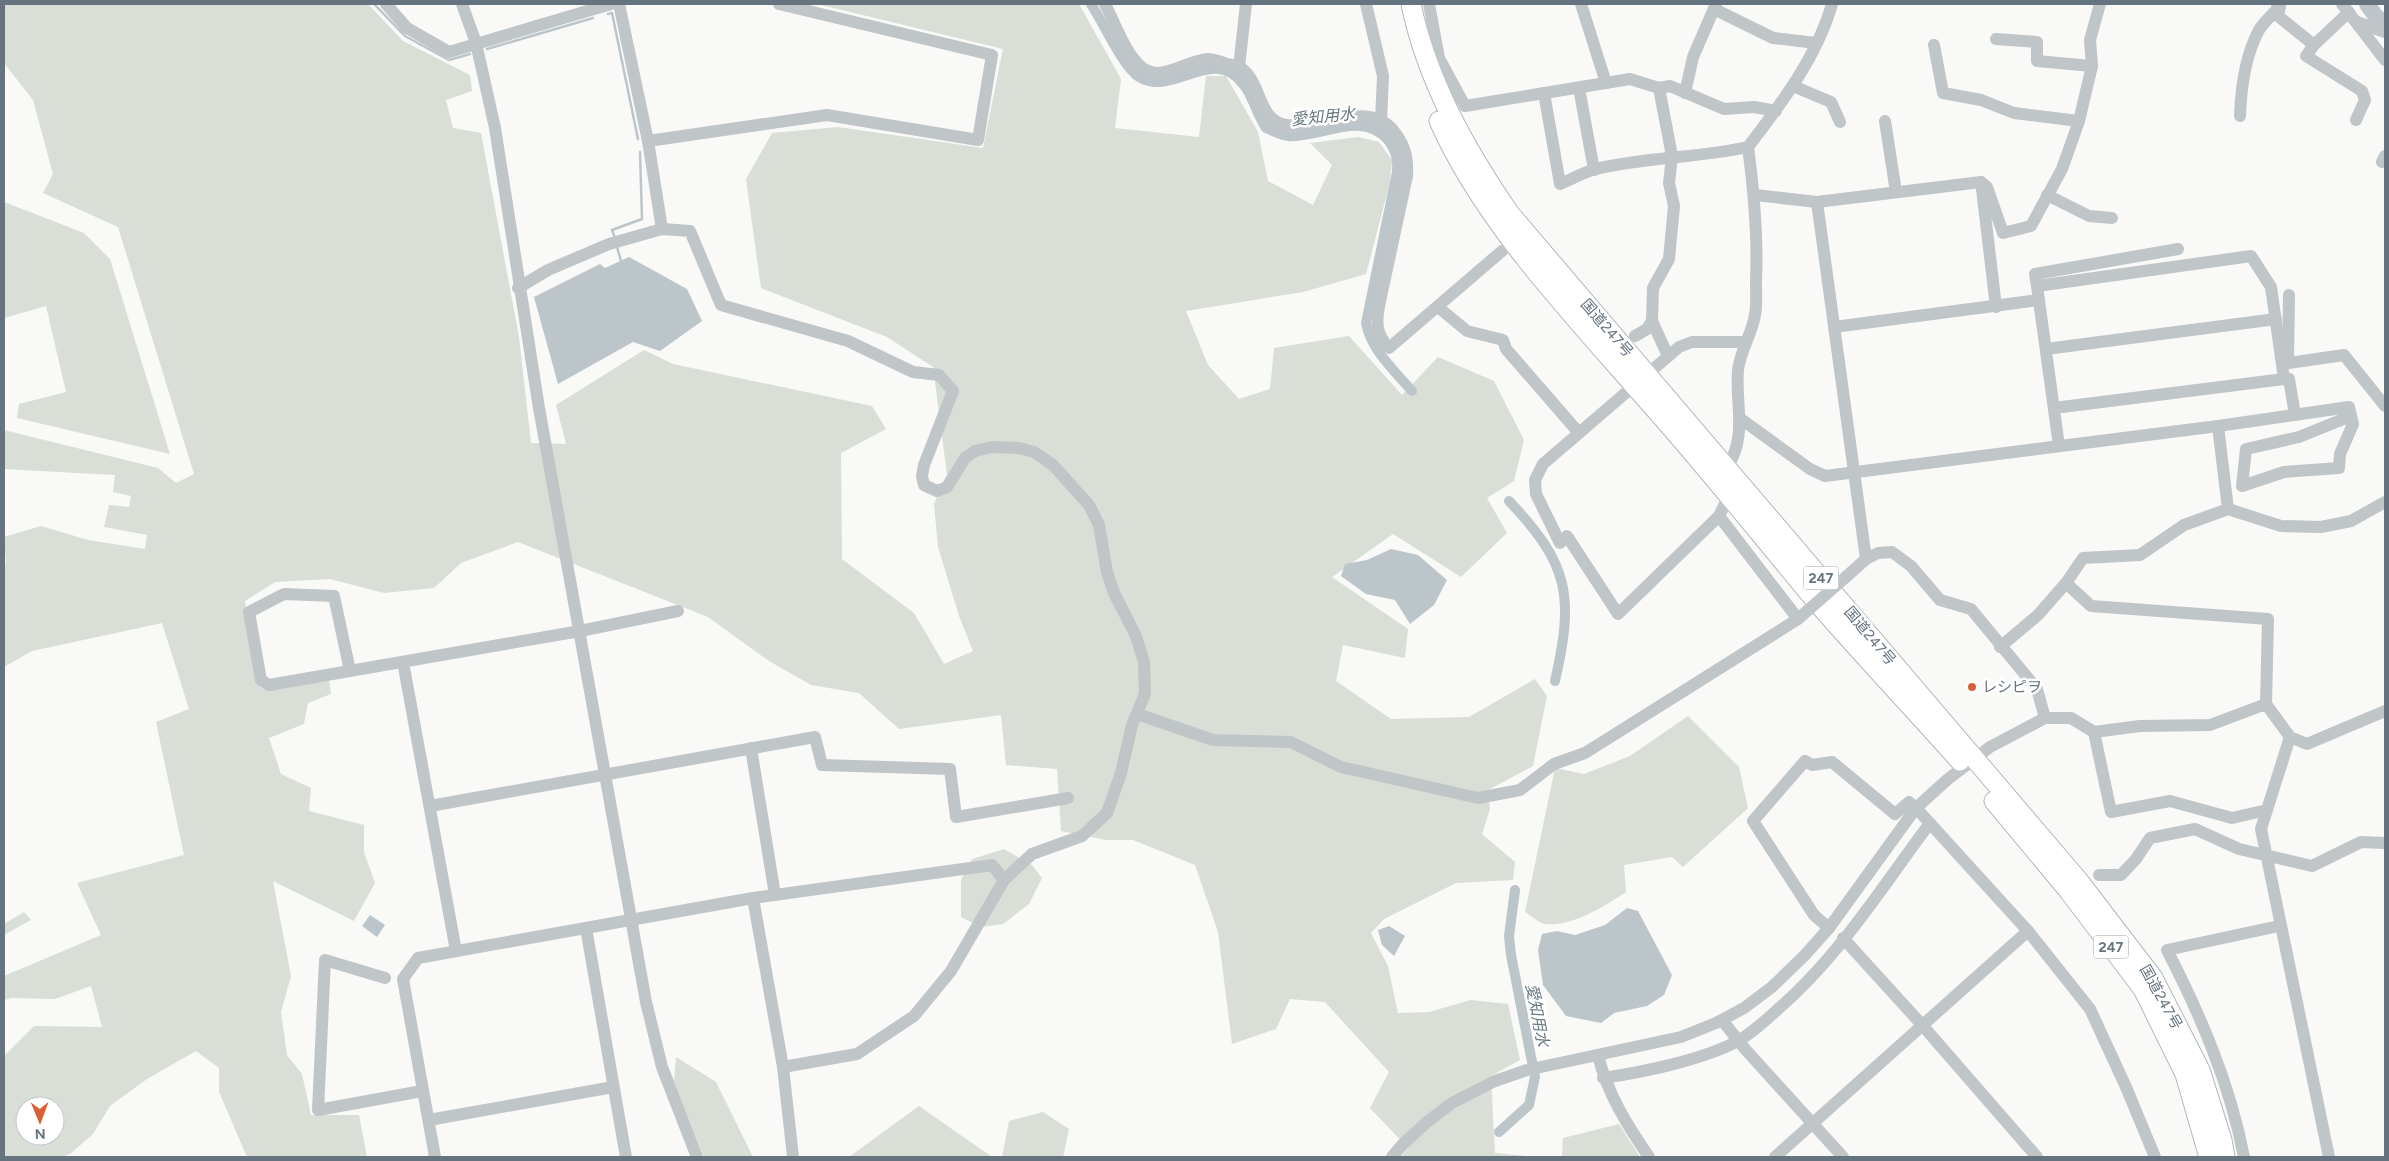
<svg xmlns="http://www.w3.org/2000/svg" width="2389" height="1161" font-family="Figtree,'Noto Sans JP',sans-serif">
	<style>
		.green { fill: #d9ded6; fill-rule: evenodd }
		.water { fill: #bcc5ca }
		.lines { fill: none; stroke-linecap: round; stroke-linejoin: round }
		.stream { stroke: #bcc5ca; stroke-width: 2.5 }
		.canal { stroke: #bcc5ca; stroke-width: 10 }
		.river { stroke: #bcc5ca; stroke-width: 16 }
		.highway-casing { stroke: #b4b8bb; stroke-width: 21 }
		.minor { stroke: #c0c5c8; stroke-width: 12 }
		.highway { stroke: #fff; stroke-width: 19 }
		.minor-bridge { stroke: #c0c5c8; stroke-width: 12 }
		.poi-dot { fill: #d95f36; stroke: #fff; stroke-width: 2 }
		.labels { text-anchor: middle; stroke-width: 5; stroke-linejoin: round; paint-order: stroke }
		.shield { fill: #fff; stroke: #949ea6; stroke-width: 1 }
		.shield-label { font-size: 14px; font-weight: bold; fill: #667480 }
		.street-label { font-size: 15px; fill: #667480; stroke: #fff }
		.poi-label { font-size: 15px; fill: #667480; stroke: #fff; text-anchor: start }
		.water-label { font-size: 16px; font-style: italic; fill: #667981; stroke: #fff }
	</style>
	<rect width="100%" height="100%" fill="#f9f9f7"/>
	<g class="green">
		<path d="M4 4H368L403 41 470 75 472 91 446 100 453 128 481 133 519 337 531 443 566 444 556 405 644 350 673 364 872 406 886 429 841 453 842 559 914 613 944 664 973 651 959 616 938 547 934 504 947 475 933 367 887 337 761 288 746 179 772 133 838 127 983 148 1003 49 817 4H1079L1121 79 1115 128 1199 137 1206 76H1226L1258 132 1268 181 1313 205 1332 165 1310 143 1358 137 1379 142 1392 160 1390 182 1366 274 1303 292 1186 311 1208 365 1239 399 1270 389 1274 348 1349 336 1402 395 1438 357 1494 381 1524 440 1514 481 1487 498 1507 533 1461 577 1393 534 1332 577 1408 629 1405 658 1343 645 1336 681 1391 719 1469 717 1535 679 1547 696 1533 766 1488 790 1490 809 1482 834 1515 862 1513 880 1456 883 1384 919 1371 933 1388 966 1398 1013 1429 1012 1471 1000 1508 1004 1520 1060 1491 1076 1495 1153 1537 1157H1401L1408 1148 1370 1108 1389 1072 1325 1002 1290 999 1276 1029 1232 1044 1218 932 1195 865 1133 840H1106L1061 831 1057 769 1006 765 1001 715 899 729 859 693 811 685 769 661 708 617 518 542 461 563 434 588 384 593 330 579 275 582 245 601 261 688 329 680 331 694 308 703 304 724 269 738 281 774 311 788 309 811 364 825V852L375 883 354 921 273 881 291 976 281 1012 287 1055 302 1074 311 1115H359L367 1157H247L219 1092V1068L196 1051 147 1079 110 1106 93 1134 70 1154 62 1157H4V1056L34 1026 102 1027 91 986 55 999 11 998 4 1000V976L101 935 77 883 184 855 156 722 189 709 162 623 32 651 4 667V565L6 564 4 537 41 526 88 540 145 549 147 535 104 527 109 505 129 507 131 496 113 492 115 475 4 469V430L158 468 176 483 194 474 118 227 43 193 53 174 33 100 4 63ZM25 1106H55V1136H25Z"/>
		<polygon points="4,202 84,233 110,259 170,454 17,418 19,404 66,392 46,306 4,318"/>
		<path d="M1688 716 1739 767 1748 808 1683 867 1672 857 1624 865 1626 892C1605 906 1572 927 1545 924 1539 923 1530 915 1525 912L1555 768 1584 774 1630 756Z"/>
		<polygon points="1004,849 1032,865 1042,878 1029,904 1003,924 981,927 961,917 961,880 972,859"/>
		<polygon points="24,912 31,920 4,935 4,924"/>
		<polygon points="676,1057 716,1082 753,1157 704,1157 674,1082"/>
		<polygon points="919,1106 992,1157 849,1157"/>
		<polygon points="1043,1112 1069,1129 1063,1157 1002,1157 1009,1121"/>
		<polygon points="1619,1124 1640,1157 1562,1157 1563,1138"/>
	</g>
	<g class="water">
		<polygon points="629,257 687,289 702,321 660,351 633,342 558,384 534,297 600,264 605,268"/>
		<polygon points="1391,549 1418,555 1447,580 1434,605 1410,624 1395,600 1366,594 1341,576 1345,564 1367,560"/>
		<polygon points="1627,908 1638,911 1672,975 1664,995 1647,1006 1614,1013 1601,1023 1566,1016 1543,985 1538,950 1542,934 1557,931 1575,935 1605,925"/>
		<polygon points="370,915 385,925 377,937 362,926"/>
		<polygon points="1389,926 1405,936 1394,956 1382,945 1378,930"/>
	</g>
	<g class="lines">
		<g class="stream">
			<polyline points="374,4 405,36 449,60 470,54"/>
			<polyline points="608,14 612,13 638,139"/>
			<polyline points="487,49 593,18"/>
			<polyline points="615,238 612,230 642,219 640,152"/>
			<polyline points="617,247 621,261"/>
		</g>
		<g class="canal">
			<path d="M1091 4C1103 22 1123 67 1139 77 1173 98 1213 44 1243 84 1252 94 1257 115 1266 128 1273 131 1281 135 1288 136 1319 139 1361 109 1388 140 1396 151 1398 159 1397 172L1366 323C1371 350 1394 370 1412 391"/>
			<path d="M1509 501C1570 565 1574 597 1555 681"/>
			<polyline points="1499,1132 1529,1105 1535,1077 1511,955 1509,936 1515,890"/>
		</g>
		<polyline class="river" points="2367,4 2377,18 2385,21"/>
		<g class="highway-casing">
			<g id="highway">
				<path d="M1411 4C1427 81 1466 150 1510 214L2078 880 2153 978 2200 1070 2222 1140 2225 1157"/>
				<path d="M1439 121C1484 223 1574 316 1647 400 1707 467 1763 538 1821 607 1866 659 1914 709 1960 761"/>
				<polyline points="1994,801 2068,890 2143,989 2185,1074 2209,1157"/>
			</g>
		</g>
		<g class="minor">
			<polyline points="386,4 407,28 449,52 611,4"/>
			<polyline points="462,4 476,43 495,128 539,408 646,1002 662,1067 697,1157"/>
			<polyline points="619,4 648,141 662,229"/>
			<path d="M1105 4C1114 21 1121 42 1133 58 1155 90 1181 61 1208 59 1214 59 1221 62 1227 64 1231 65 1237 65 1241 68 1261 82 1258 117 1282 124 1317 134 1370 95 1396 134 1406 148 1408 160 1407 176L1379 306C1376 323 1376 334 1389 348L1502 251"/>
			<polyline points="1366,4 1383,76 1381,120"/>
			<polyline points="1429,4 1439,58 1465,106 1630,79 1659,88 1670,86 1724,109 1754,107 1776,111"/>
			<polyline points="1581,4 1606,83"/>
			<polyline points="2277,4 2280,6 2278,16 2314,45 2306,56 2362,91 2365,100 2356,120"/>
			<polyline points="2342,4 2385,60"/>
			<polyline points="1714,9 1773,38 1816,43"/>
			<polyline points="2357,22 2385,32"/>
			<polyline points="1996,39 2037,42 2037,61 2092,66"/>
			<polyline points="1934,45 1943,93 1981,100 2014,113 2079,121"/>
			<polyline points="2314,45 2349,12"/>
			<polyline points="1239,67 1246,4"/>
			<polyline points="1793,86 1831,102 1840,122"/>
			<polyline points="1579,88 1594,170"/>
			<path d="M1544 93 1560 184C1572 179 1584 172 1596 169 1646 157 1698 158 1748 147 1781 104 1817 57 1832 4"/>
			<polyline points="1685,93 1693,57 1716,4"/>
			<path d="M2240 116C2241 87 2245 56 2259 30 2264 22 2273 14 2280 6"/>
			<polyline points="1885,121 1896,192"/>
			<polyline points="648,141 827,115 978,140 992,55 779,4"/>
			<polyline points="2382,162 2385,156"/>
			<polyline points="1981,182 1987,187 2003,233 2031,226 2062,169 2079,121 2092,66 2090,40 2100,4"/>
			<polyline points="1982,189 1996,307"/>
			<polyline points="1755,195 1817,202 1981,182"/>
			<polyline points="2047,195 2089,216 2112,218"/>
			<polyline points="1817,202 1866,559"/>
			<polyline points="2037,286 2035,274 2178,249"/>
			<polyline points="518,288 548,270 609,244 662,229 690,231 721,305 848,341 913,372 939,375 953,391 924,465 922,476 924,485 937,491 947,487 965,458 975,451 992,447 1019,448 1034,452 1053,465 1089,505 1099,525 1107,572 1114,593 1136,636 1144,662 1145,694 1132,725 1121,773 1107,813 1082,836 1032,854 1004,880 951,971 914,1016 857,1054 783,1067"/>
			<polyline points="1438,307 1467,331 1503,340 1506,349 1579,433"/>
			<polyline points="1652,321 1668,356"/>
			<polyline points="1834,327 2039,300"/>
			<polyline points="1635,336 1647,329 1652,321 1653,288 1669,259 1674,206 1669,183 1672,156 1659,88"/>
			<polyline points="2046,349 2276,319"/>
			<polyline points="2288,360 2289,295"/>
			<polyline points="2282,364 2344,355 2385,406"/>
			<polyline points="2284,379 2289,379 2295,415"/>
			<polyline points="2054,408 2284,379 2271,287 2251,256 2037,286 2059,446"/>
			<polyline points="1741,419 1810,469 1825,476 2218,426 2349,407 2353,424 2340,454 2339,468 2284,472 2242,486 2246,449 2299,437 2351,416"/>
			<polyline points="2218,426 2228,509"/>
			<path d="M1727 467C1748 437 1735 403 1738 370 1740 351 1752 334 1755 315 1757 304 1756 292 1756 281 1758 236 1754 192 1748 147"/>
			<polyline points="1729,496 1719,516 1618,614 1567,536 1560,543 1536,494 1535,480 1543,464 1679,347 1692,342 1745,342"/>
			<polyline points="1847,576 1866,559 1878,553 1892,552 1911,566 1940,600 1971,609 2037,689 2045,718"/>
			<polyline points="2066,583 2091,606 2268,619 2266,704"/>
			<polyline points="2000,647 2038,615 2066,583 2083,558 2140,555 2184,525 2228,509 2281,526 2321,527 2351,521 2385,502"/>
			<polyline points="403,662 456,951"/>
			<polyline points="350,671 334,596 284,594 249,612 261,680 269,685 580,631 678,611"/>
			<polyline points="1137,714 1213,740 1291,742 1341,767 1478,798 1520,790 1554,764 1585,753 1798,619 1719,516"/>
			<polyline points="2094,732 2111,812 2170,801 2232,818 2267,810"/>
			<polyline points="2290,737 2261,829 2329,1157"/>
			<polyline points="751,748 775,895"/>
			<polyline points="430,806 815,737 822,765 950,769 956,817 1068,798"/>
			<polyline points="2099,875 2121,875 2136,859 2150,838 2195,829 2239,849 2312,866 2361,842 2385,843"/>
			<polyline points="753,898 783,1067 793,1157"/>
			<polyline points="586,928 626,1157"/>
			<polyline points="1829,928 1814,915 1753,821 1805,761 1812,765 1832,762 1895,814 1909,802 1916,808 2028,931 2090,1009 2126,1087 2155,1157"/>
			<polyline points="1843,938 1923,1026 2037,1157"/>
			<polyline points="385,978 325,960 318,1110 422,1091"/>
			<polyline points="1722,1020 1745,1049 1843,1157"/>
			<path d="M1598 1055C1607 1093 1627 1125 1649 1157"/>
			<path d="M1603 1078C1644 1072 1702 1060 1738 1041 1752 1033 1765 1021 1777 1010 1838 958 1882 887 1930 823"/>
			<polyline points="429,1120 613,1087"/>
			<polyline points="435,1157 403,979 418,958 753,898 992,865 1004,880"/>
			<polyline points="1392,1157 1403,1144 1427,1122 1452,1103 1495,1081 1527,1070 1681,1037 1716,1023 1744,1008 1772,987 1805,955 1829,928 1916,808 1948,779 1990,747 2045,718 2071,718 2094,732 2140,726 2210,725 2266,704 2290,737 2307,744 2385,711"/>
			<polyline points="1775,1157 2028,931"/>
			<path d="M2244 1157C2230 1084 2201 1016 2167 950L2279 926"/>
		</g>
		<use href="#highway" class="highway"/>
		<polyline class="minor-bridge" points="1798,619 1847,576"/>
	</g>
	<circle class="poi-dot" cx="1972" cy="687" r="5"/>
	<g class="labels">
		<g class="shield">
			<rect x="1803.5" y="566.5" width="35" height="23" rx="4"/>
			<rect x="2093.5" y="935.5" width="35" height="23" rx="4"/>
		</g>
		<g class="shield-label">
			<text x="1821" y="583">247</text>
			<text x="2111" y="952">247</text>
		</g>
		<g class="street-label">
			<text transform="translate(1607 328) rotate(49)" y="5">国道247号</text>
			<text transform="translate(1870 636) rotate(50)" y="5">国道247号</text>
			<text transform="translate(2161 997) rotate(61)" y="5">国道247号</text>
		</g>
		<g class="poi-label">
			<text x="1982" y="692">レシピヲ</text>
		</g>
		<g class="water-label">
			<text transform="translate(1323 116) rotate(-6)" y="6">愛知用水</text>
			<text transform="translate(1538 1015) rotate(79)" y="6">愛知用水</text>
		</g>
	</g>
	<rect width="2389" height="1161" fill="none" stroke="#667480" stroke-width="10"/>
	<g transform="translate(40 1121) rotate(179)"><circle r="24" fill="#ffffff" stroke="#c2c7cc"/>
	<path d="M0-4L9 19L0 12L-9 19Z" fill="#d95f36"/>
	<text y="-8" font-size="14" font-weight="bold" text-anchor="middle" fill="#667480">N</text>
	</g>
</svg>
